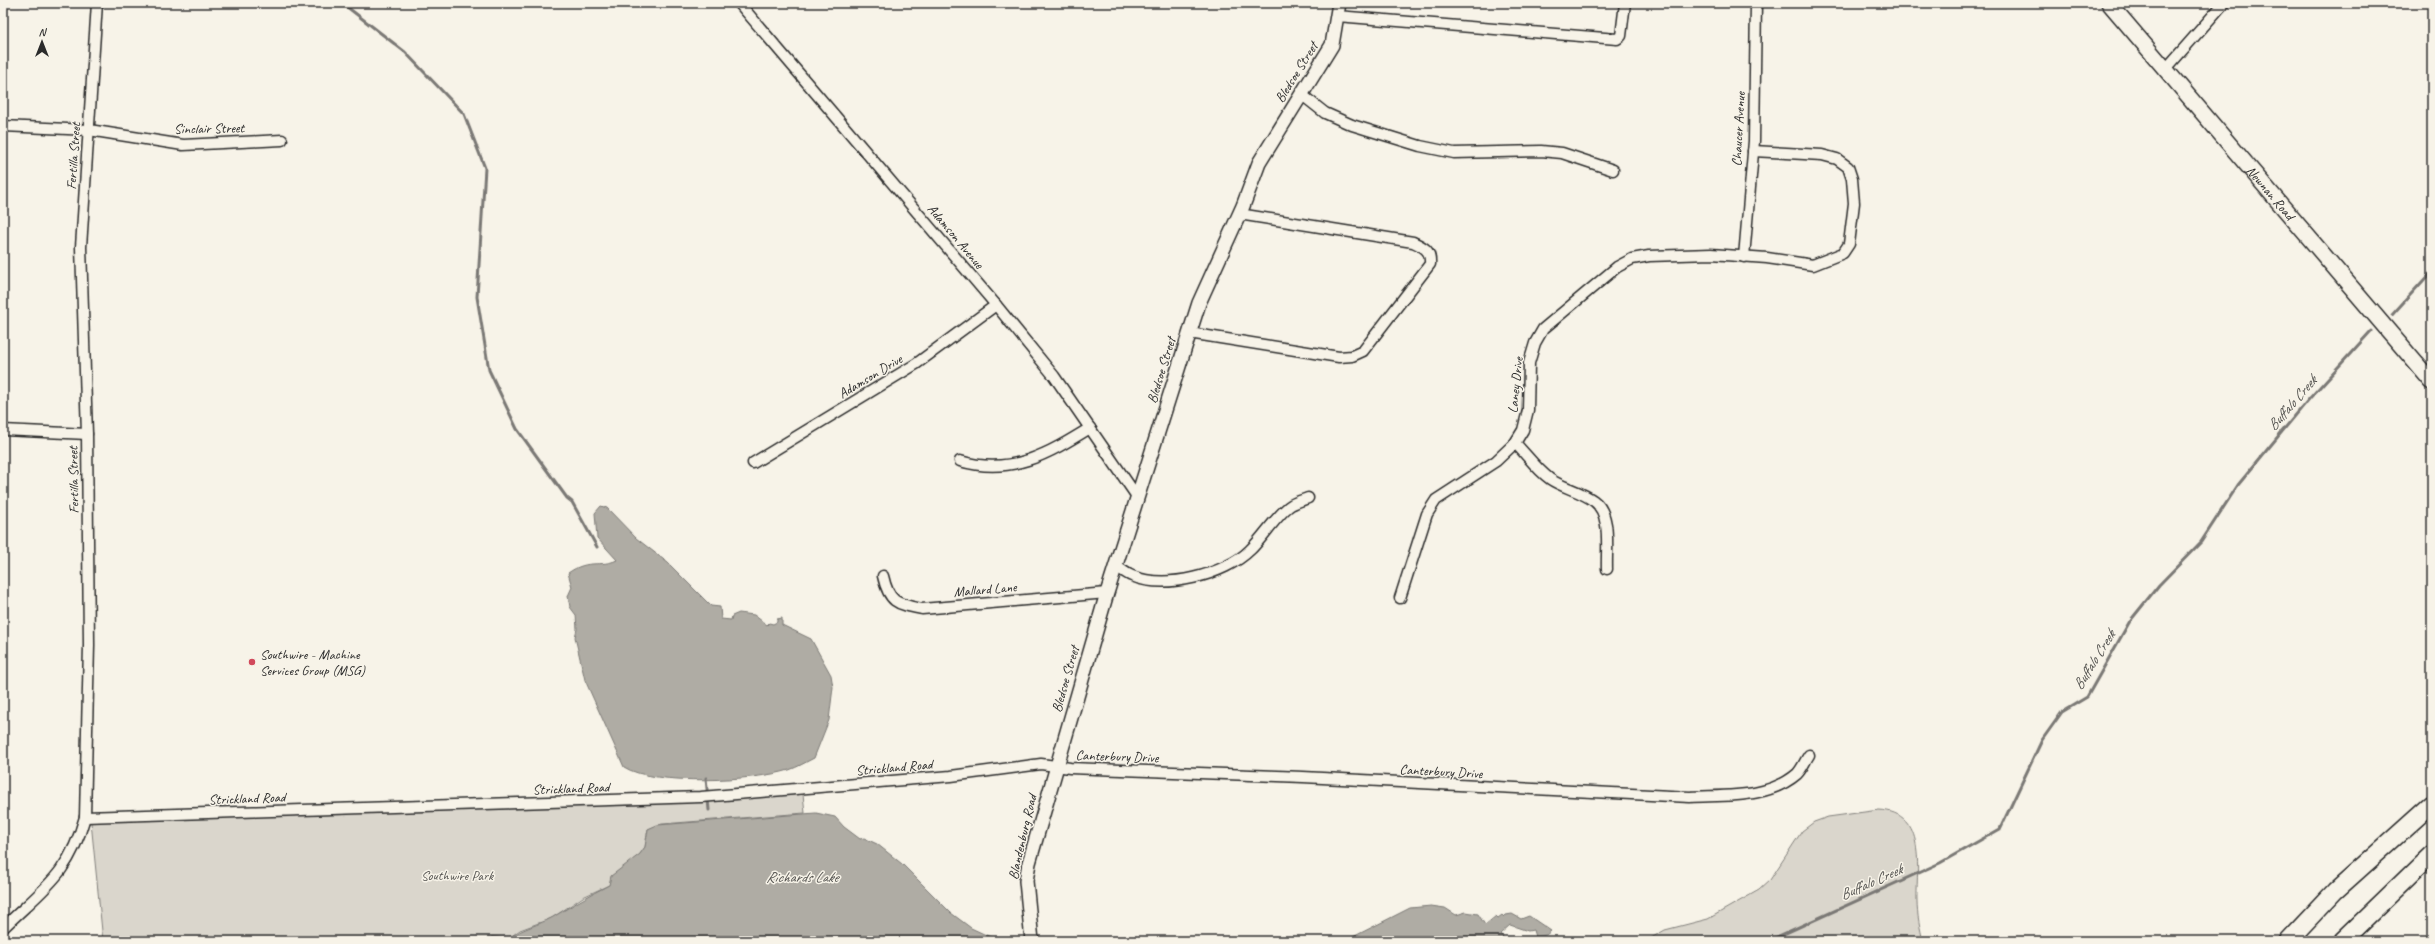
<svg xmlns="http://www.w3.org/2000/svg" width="2435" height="944" font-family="Caveat,sans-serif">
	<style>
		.green { fill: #dad6cc; stroke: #82807c }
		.water { fill: #afaca4; stroke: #7a7874 }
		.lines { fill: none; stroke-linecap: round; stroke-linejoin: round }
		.stream { stroke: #7a7874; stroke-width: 3 }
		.minor-casing { stroke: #2b2b2b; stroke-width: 13 }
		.tertiary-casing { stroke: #2b2b2b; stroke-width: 16 }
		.secondary-casing { stroke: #2b2b2b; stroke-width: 18 }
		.trunk-casing { stroke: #2b2b2b; stroke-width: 20 }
		.minor { stroke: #f7f3e8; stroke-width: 10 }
		.tertiary { stroke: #f7f3e8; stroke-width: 13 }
		.secondary { stroke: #f7f3e8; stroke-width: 15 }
		.trunk { stroke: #f7f3e8; stroke-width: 17 }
		.poi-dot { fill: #d1495b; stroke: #f7f3e8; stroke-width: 1.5 }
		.labels { text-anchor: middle; stroke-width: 3; stroke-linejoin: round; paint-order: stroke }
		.street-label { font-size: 14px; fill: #2b2b2b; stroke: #f7f3e8 }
		.poi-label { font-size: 14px; fill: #2b2b2b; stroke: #f7f3e8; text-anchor: start }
		.park-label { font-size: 14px; fill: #575653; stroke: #f7f3e8 }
		.water-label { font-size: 15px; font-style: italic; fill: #53524f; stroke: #f7f3e8 }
	</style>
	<rect width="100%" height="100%" fill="#f7f3e8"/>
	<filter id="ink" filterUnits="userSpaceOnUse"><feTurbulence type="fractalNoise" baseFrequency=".025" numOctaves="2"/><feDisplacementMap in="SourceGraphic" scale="8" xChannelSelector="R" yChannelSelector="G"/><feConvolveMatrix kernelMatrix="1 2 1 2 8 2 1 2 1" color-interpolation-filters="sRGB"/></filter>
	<g filter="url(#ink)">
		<g class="green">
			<polygon points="803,794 805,813 662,824 648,829 645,847 640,854 609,885 583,897 552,918 520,930 509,938 492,937 481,941 103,941 91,822 690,802"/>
			<path d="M1879 810C1928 812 1916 869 1917 901 1917 915 1920 928 1923 941H1646L1665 930 1708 919 1759 890 1770 880 1802 831 1814 822 1828 817Z"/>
		</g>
		<g class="water">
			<path d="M601 506 607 508 636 538 668 563 711 606 720 607 721 619 731 620 732 616 739 613 754 615 767 625 769 623 773 624 777 622V619L782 618V625L811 639 831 675 833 687 829 720 814 758C806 762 798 767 789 770 755 781 653 786 624 767L585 680 575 637 577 629 576 615 570 607 568 596 572 587 568 573C589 558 600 568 617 560L597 538 595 513Z"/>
			<path d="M816 813 835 817 844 827 860 839 864 838 877 844 902 864 951 913 971 928 999 941H481L492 937 509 938C523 928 539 925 553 917 573 905 589 895 609 885L611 876 640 854 645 847 648 829 657 825Z"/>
			<polygon points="1431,906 1445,908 1456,915 1466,912 1478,914 1485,925 1496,916 1498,918 1502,915 1504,917 1506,915 1512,914 1521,919 1529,916 1551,931 1546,935 1535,937 1533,930 1528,931 1510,925 1500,934 1506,941 1345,941 1410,908"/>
		</g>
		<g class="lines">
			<g class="stream">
				<polyline points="342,3 405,52 464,114 485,168 477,297 489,370 517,429 567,498 572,502 597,547"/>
				<polyline points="2392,315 2432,271"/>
				<polyline points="706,778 709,810"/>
				<polyline points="1768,941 1940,863 2000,829 2042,740 2062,712 2087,697 2130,621 2159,585 2201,542 2238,485 2309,399 2371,331"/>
			</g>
			<g class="minor-casing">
				<g id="minor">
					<polyline points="739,3 996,305 1054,376 1138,498"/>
					<polyline points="1337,16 1617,39 1621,36 1625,3"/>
					<polyline points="2165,70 2224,3"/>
					<polyline points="1301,94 1325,113 1352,125 1420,146 1454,153 1541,151 1562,153 1613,170"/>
					<polyline points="3,126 89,130 183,145 282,140"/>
					<polyline points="1744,257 1754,141 1756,3"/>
					<path d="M1189 333 1339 357 1352 356 1363 351 1430 264C1431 250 1424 247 1413 242L1239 214"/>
					<polyline points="3,430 87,434"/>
					<path d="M1515 443C1526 454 1537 470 1550 479 1563 488 1581 491 1594 501 1612 514 1606 550 1607 569"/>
					<path d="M960 461C1011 476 1048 454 1090 428"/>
					<polyline points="753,463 916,364 996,305"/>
					<path d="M1117 567C1122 570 1127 574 1132 576 1165 590 1225 575 1250 550 1262 539 1279 512 1291 505 1296 502 1303 500 1308 498"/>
					<path d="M883 576C889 603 897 604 922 609L1107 593"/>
					<polyline points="1400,598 1427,514 1436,500 1496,461 1515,443 1523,430 1528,410 1529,363 1535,343 1543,329 1617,267 1632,259 1649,256 1711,254 1767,258 1813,265 1843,253 1849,244 1854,203 1852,179 1848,167 1837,159 1822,155 1753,151"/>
					<path d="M85 817 701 797 951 776 1041 764 1070 768 1303 777 1690 797C1726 795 1768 799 1797 774 1802 769 1805 761 1809 755"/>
					<path d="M3 928C44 888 69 875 85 817L89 645 87 434 81 247 97 3"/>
				</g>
			</g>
			<g class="tertiary-casing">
				<polyline id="tertiary" points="1032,941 1026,881 1029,863 1107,593 1199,303 1243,206 1259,163 1332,45 1339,3"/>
			</g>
			<g class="secondary-casing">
				<g id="secondary">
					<path id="s1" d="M2109 3 2432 382"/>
				</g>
			</g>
			<g class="trunk-casing">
				<g id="trunk">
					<polyline points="2288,941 2335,891 2432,804"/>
					<polyline points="2342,941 2432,854"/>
				</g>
			</g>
			<use href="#minor" class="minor"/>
			<use href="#tertiary" class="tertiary"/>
			<use href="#secondary" class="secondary"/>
			<use href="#trunk" class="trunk"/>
		</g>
	</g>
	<circle class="poi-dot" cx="252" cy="662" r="4"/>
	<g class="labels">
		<g class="street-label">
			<text transform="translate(1296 72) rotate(-58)" y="5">Bledsoe Street</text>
			<text transform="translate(209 128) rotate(-1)" y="5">Sinclair Street</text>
			<text transform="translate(1738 129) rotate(-87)" y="5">Chaucer Avenue</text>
			<text transform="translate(73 156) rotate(-86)" y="5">Fertilla Street</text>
			<text dy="5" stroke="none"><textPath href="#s1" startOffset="249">Newnan Road</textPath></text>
			<text transform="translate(956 236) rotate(50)" y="5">Adamson Avenue</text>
			<text transform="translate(1161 370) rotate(-73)" y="5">Bledsoe Street</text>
			<text transform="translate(870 376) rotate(-31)" y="5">Adamson Drive</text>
			<text transform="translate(1515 385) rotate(-84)" y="5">Laney Drive</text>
			<text transform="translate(73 480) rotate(-91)" y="5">Fertilla Street</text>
			<text transform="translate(985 589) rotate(-5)" y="5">Mallard Lane</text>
			<text transform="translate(1065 679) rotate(-74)" y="5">Bledsoe Street</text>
			<text transform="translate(1117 756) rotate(2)" y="5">Canterbury Drive</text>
			<text transform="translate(894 767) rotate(-5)" y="5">Strickland Road</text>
			<text transform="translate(1441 771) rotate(3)" y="5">Canterbury Drive</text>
			<text transform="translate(571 788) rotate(-2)" y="5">Strickland Road</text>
			<text transform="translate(247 798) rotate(-2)" y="5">Strickland Road</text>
			<text transform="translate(1022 837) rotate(-77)" y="5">Blandenburg Road</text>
		</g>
		<g class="poi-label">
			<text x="260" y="659">Southwire - Machine<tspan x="260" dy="16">Services Group (MSG)</tspan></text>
		</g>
		<g class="park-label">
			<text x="457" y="880">Southwire Park</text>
		</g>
		<g class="water-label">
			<text transform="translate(2292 403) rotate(-49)" y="5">Buffalo Creek</text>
			<text transform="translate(2094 660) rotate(-58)" y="5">Buffalo Creek</text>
			<text x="802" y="882">Richards Lake</text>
			<text transform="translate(1871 882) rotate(-24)" y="5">Buffalo Creek</text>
		</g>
	</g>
	<rect width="2435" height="944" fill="none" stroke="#f7f3e8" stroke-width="16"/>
	<rect x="8" y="8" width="2419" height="928" fill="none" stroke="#2b2b2b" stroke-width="1.5" filter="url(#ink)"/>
	<g transform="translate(42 42)" stroke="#f7f3e8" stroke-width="3" paint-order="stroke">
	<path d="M0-3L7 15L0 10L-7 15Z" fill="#2b2b2b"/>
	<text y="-6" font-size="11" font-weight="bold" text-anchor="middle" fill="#2b2b2b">N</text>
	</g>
</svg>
